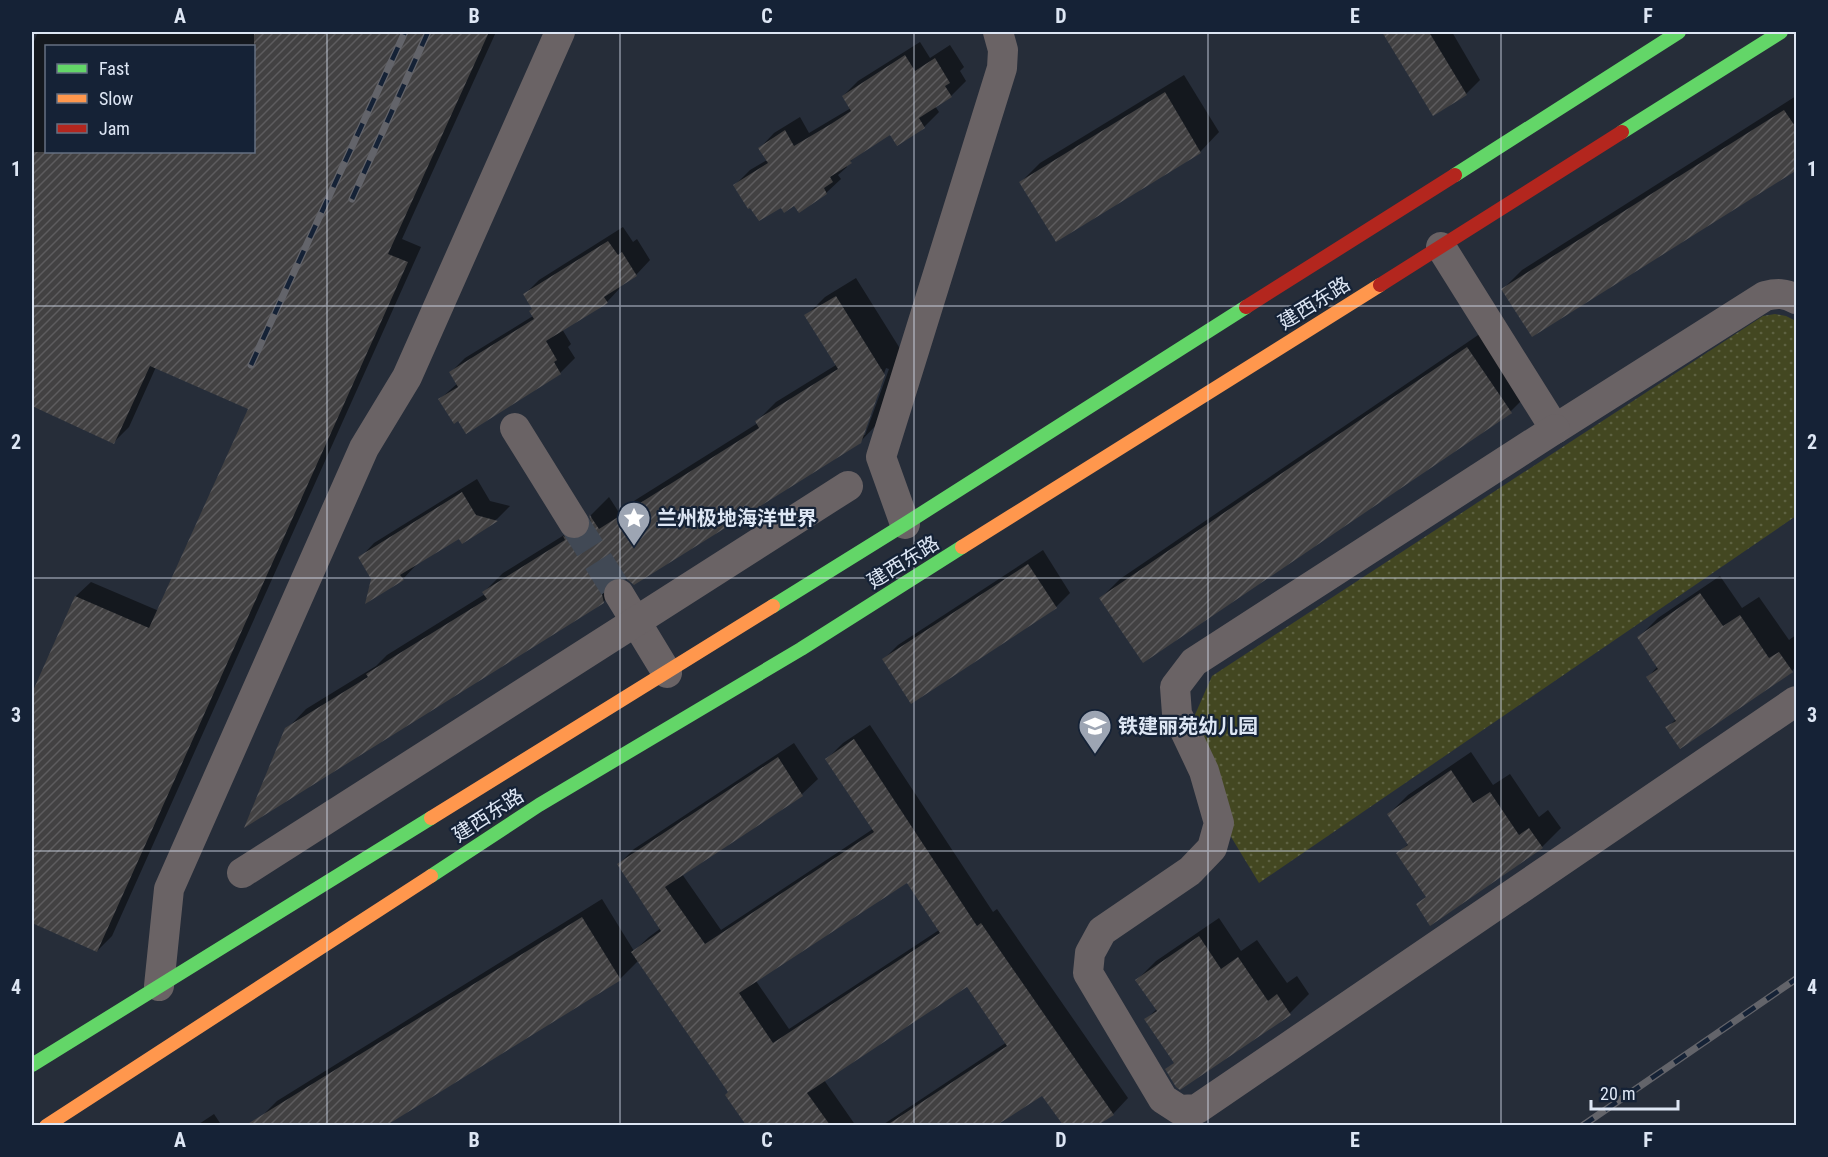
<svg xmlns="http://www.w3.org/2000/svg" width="1828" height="1157" font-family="'Roboto Condensed','Noto Sans SC',sans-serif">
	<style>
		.park { fill: url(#park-dots) }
		.shadow { fill: #0007; fill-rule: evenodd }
		.building { fill: url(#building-hatch); fill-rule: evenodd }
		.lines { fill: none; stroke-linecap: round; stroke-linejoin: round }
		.street-tunnel { stroke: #414955; stroke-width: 30; stroke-dasharray: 30 15; stroke-linecap: butt }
		.street { stroke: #6a6365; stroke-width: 30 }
		.fast { stroke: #63d668; stroke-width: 14 }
		.slow { stroke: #ff974d; stroke-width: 14 }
		.jam { stroke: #b3261e; stroke-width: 14 }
		.rail-casing { stroke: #63646a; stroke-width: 7 }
		.rail { stroke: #152236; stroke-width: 4.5; stroke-dasharray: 14; stroke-linecap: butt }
		.grid { fill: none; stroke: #dde6f4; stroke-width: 1.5; stroke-opacity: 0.55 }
		.labels { text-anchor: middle; stroke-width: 4.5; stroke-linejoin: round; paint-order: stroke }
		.street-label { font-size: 20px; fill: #dde6f4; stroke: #152236 }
		.poi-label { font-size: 20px; font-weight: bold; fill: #dde6f4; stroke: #152236; text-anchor: start }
		.neatline { fill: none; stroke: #dde6f4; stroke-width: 2 }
		.grid-label { font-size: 20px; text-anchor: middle; font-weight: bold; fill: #dde6f4 }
	</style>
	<defs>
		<pattern id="park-dots" width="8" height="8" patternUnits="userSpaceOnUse" patternTransform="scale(1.5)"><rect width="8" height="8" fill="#434721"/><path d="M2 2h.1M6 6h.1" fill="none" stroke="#5e6242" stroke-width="1.8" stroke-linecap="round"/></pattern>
		<pattern id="building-hatch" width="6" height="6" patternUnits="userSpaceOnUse" patternTransform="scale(1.5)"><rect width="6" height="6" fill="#424142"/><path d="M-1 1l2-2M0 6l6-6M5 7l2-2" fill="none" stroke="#5d5c5e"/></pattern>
	</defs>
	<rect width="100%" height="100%" fill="#262d39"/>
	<polygon class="park" points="1775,314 1786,316 1796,321 1796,516 1259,883 1179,751 1212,676 1763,316"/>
	<g class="shadow">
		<path d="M38 32H496L402 239 421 247 112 936 97 951 32 921V696L76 596 91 582 159 611 250 409 156 367 129 427 114 442 32 405V46ZM46 46H254V152H46Z"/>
		<polygon points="1387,32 1452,32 1480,80 1466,94 1385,34"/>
		<polygon points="920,42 930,58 950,45 964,67 960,71 966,81 951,96 935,106 939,112 924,127 898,144 891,133 860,153 846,165 847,167 838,175 841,179 826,193 795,204 735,185 750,170 767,160 760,148 774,133 800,117 809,133 851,108 843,96 858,81"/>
		<polygon points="1184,75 1219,132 1201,151 1056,240 1021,182 1040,163"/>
		<polygon points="1796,96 1796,172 1795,169 1503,289 1522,270"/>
		<polygon points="623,227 633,242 637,239 650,260 636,275 620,285 621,287 607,302 562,329 571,344 568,347 575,358 560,373 458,419 440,399 458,383 451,372 465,358 533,316 534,308 525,294 539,280"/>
		<path d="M856 278 904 355 879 422 860 442 627 577 621 576 623 583 603 602 287 729 306 709 376 666 387 655 485 594 484 592 503 573 569 532 583 517 592 521 591 515 609 497 618 511 758 423 757 421 776 402 836 365 806 316 825 297ZM886 368 889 369 865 435H862Z"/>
		<polygon points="1487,329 1530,392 1511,411 1144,661 1101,598 1120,579"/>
		<polygon points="477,479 490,501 510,506 497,519 462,542 459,537 417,563 417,564 403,579 373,579 360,558 374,543"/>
		<polygon points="1043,550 1070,593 1056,607 884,659 898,645"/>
		<polygon points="1720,576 1742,608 1759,597 1789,640 1796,635 1796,666 1792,671 1667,728 1676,719 1648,677 1658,666 1639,637 1658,618"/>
		<path d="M870 725 993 912 997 909 1128 1098 1113 1114 1096 1126H1064L1042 1094 994 1126H881L1007 1042 967 985 824 1080 856 1126H748L727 1095 730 1092 639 960 620 979 384 1126H261L258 1120 277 1101 602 899 634 951 649 937 661 928 619 864 634 849 794 743 818 779 802 794 682 874 721 930 873 829 827 759 843 743ZM907 880 939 930 789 1029 756 981Z"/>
		<polygon points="1471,752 1493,785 1510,774 1539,817 1548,810 1561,828 1542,847 1418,905 1427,896 1398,854 1409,843 1389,814 1408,795"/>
		<polygon points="1219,918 1241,951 1257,940 1287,983 1297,976 1309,994 1290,1013 1167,1070 1175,1062 1146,1019 1157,1009 1137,980 1156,961"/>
		<polygon points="214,1114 222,1126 196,1126"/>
	</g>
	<g class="building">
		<polygon points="254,32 489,32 388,254 408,262 97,952 32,923 32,693 75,596 149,628 248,409 150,366 114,444 32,406 32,152 254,152"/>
		<polygon points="1382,32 1429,32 1467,95 1433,116"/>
		<polygon points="905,55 915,71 935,58 950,83 945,86 952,97 919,118 925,128 897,146 890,135 850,161 852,163 830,177 833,182 824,188 827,194 799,213 794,206 784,213 781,208 759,221 750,208 748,209 733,185 768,163 758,148 785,130 794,146 831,124 851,111 842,96"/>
		<polygon points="1165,92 1201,153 1056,242 1019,182"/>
		<polygon points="1784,110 1797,129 1797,170 1532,337 1501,289"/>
		<polygon points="608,241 618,255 622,252 637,276 604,297 608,303 546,341 557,360 554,362 561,374 466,434 458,421 454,424 438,399 458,387 449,372 534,319 529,311 532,309 523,294"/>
		<polygon points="836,296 885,375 861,443 634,585 627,579 619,577 610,580 604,585 602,594 604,603 244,828 285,728 368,677 366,674 487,599 482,592 565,540 563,536 574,540 584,537 589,532 591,523 589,514 599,529 759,428 755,421 838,369 804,315"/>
		<polygon points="1467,347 1512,413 1143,663 1099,598"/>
		<polygon points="462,492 476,515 498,521 462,544 459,539 400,575 404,580 365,604 371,579 358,557"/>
		<polygon points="1028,564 1057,608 911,704 882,659"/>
		<polygon points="1700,593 1723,626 1740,615 1769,658 1779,652 1793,672 1680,749 1665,727 1676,721 1646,677 1658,669 1637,637"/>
		<path d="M854 739 977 926 981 923 1114 1115 1098 1125H1063L1042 1096 997 1125H887L1007 1046 967 987 807 1093 830 1125H746L725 1095 728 1092 631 952 661 931 617 864 778 757 803 796 665 887 705 944 874 832 825 759ZM907 883 940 933 773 1043 739 993Z"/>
		<polygon points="1451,770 1473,803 1490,792 1519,835 1529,828 1543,848 1430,926 1416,904 1426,897 1396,853 1408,845 1387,814"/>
		<polygon points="582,917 621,980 387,1125 246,1125"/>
		<polygon points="1199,936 1221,969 1238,957 1268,1001 1277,994 1291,1015 1180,1090 1176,1087 1165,1069 1174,1063 1144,1019 1157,1011 1135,980"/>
	</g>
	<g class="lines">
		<polyline class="street-tunnel" points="574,523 619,594"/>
		<g class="street">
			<path d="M1441 247 1555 429 1765 296C1777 293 1785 293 1796 299"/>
			<polyline points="515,428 574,523"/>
			<polyline points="1555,429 1194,662 1175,687 1177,714 1204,771 1219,823 1212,848 1190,871 1102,931 1090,953 1088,973 1163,1099 1180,1110 1197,1109 1796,701"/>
			<polyline points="905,524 881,457 1002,68 1003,50 998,32"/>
			<polyline points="619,594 667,673"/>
			<polyline points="242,873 848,486"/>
			<polyline points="159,986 169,889 364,448 407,377 560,32"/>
		</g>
		<g class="fast">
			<polyline points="1622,132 1781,32"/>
			<polyline points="1455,175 1679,32"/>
			<polyline points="773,606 905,524 1246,307"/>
			<polyline points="431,876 539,805 801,649 962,547"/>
			<polyline points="32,1065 431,818"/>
		</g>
		<g class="slow">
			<polyline points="962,547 1380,285"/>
			<polyline points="431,818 773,606"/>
			<polyline points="46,1126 431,876"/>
		</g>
		<g class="jam">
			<polyline points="1380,285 1622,132"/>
			<polyline points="1246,307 1455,175"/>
		</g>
		<g class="rail-casing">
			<g id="rail">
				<polyline points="352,199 428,32"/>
				<polyline points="251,365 405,32"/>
				<polyline points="1582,1126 1796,979"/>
			</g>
		</g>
		<use href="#rail" class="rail"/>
	</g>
	<path class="grid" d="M327 32V1126M620 32V1126M914 32V1126M1208 32V1126M1501 32V1126M32 306H1796M32 578H1796M32 851H1796"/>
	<defs>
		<g id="sight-pin" transform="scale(1.725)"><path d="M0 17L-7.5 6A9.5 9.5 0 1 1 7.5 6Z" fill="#9da5b3" stroke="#152236"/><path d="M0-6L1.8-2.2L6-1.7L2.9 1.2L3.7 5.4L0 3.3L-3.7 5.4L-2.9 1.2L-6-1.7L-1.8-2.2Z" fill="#fff"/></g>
		<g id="school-pin" transform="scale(1.725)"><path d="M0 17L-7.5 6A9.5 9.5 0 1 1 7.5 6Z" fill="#9da5b3" stroke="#152236"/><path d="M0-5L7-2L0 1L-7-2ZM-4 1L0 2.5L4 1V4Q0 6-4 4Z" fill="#fff"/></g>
	</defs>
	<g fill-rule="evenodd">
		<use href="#sight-pin" x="634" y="518"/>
		<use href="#school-pin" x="1095" y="726"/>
	</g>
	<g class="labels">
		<g class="street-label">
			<text transform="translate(1314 303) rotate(-32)" y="7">建西东路</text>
			<text transform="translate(903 562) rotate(-32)" y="7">建西东路</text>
			<text transform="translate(488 815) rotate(-33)" y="7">建西东路</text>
		</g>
		<g class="poi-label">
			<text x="657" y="525">兰州极地海洋世界</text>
			<text x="1118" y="733">铁建丽苑幼儿园</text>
		</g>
	</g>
	<rect width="1828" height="1157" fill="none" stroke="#152236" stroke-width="66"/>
	<rect x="45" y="45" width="210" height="108" fill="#152236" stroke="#657082" stroke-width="1.5"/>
	<rect x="57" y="64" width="30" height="9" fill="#63d668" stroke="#657082" stroke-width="1.5"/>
	<text x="99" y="75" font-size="18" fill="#dde6f4">Fast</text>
	<rect x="57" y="94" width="30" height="9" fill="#ff974d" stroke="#657082" stroke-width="1.5"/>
	<text x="99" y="105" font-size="18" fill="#dde6f4">Slow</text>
	<rect x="57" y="124" width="30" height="9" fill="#b3261e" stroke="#657082" stroke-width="1.5"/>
	<text x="99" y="135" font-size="18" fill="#dde6f4">Jam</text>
	<path d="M1591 1100v9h87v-9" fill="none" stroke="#dde6f4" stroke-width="3"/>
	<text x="1600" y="1100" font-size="18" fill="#dde6f4" stroke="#152236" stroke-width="4.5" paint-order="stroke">20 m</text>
	<rect x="33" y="33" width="1762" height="1091" class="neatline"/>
	<g class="grid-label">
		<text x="180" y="23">A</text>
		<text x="474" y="23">B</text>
		<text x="767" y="23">C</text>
		<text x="1061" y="23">D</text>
		<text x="1355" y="23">E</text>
		<text x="1648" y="23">F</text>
		<text x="16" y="176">1</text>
		<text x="1812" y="176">1</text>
		<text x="16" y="449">2</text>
		<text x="1812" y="449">2</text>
		<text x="16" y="722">3</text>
		<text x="1812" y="722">3</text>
		<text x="16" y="994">4</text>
		<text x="1812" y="994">4</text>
		<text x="180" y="1147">A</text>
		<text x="474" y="1147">B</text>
		<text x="767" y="1147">C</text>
		<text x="1061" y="1147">D</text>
		<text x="1355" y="1147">E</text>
		<text x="1648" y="1147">F</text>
	</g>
</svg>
